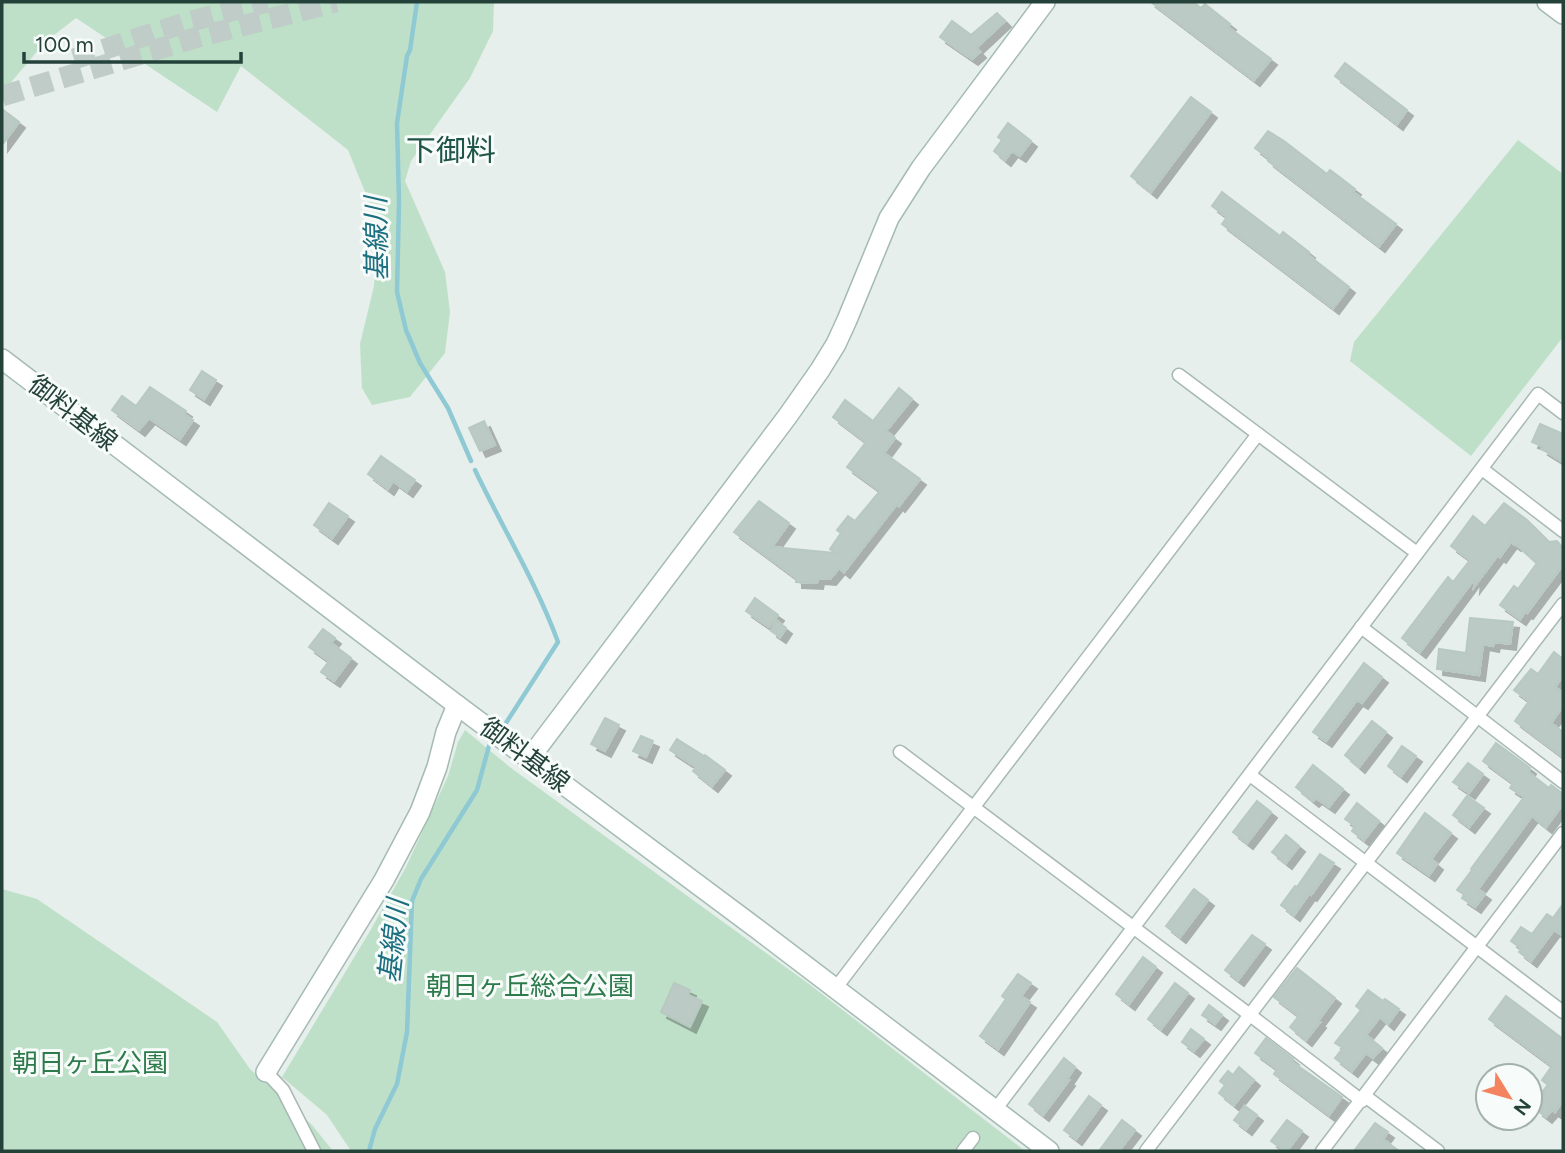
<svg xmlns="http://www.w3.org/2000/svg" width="1565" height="1153" font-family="Figtree,'Noto Sans JP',sans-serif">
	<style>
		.green { fill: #bfe0c8 }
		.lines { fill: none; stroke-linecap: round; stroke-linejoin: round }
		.stream { stroke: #8ec9d4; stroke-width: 4.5 }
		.building { fill: #bbcac4; stroke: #b8c9c2; stroke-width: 2; filter: url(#shadow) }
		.highway-tunnel { stroke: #bfccc8; stroke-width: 21; stroke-dasharray: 21 10; stroke-linecap: butt }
		.street-casing { stroke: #a8b8b2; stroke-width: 15 }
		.secondary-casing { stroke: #a4bbb3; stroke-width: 22 }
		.street { stroke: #fff; stroke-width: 12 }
		.secondary { stroke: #fff; stroke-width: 19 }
		.labels { text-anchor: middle; stroke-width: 6; stroke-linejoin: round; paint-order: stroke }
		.street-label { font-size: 26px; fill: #24423a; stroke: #f7fbf9 }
		.park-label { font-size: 26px; fill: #2d7a4b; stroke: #f7fbf9 }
		.water-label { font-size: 28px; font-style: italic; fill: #1c6f80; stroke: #f7fbf9 }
		.quarter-label { font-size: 30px; fill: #1f5548; stroke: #f7fbf9 }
	</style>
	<defs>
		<filter id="shadow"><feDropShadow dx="6" dy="6" stdDeviation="0" flood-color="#0004"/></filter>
	</defs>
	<rect width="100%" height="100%" fill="#e6efeb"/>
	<g class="green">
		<polygon points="2,2 494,2 493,31 470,78 411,161 405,181 445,272 450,312 445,353 410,397 372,405 362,388 360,344 374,286 378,224 348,150 241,66 217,112 76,18 45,42 2,93"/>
		<polygon points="1518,140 1563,174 1563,337 1471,456 1350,361 1354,342"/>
		<polygon points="465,730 511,768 809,984 1025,1151 351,1151 327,1115 282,1077 370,931 406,867 448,776 458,742"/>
		<polygon points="2,889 37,899 217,1022 250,1069 312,1125 333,1151 2,1151"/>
	</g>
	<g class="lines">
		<g class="stream">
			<polyline points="417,2 410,50 407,56 397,123 399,202 397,292 406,330 420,363 448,408 471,461"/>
			<path d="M475 470C502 527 536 582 558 642L506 723"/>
			<polyline points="369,1151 375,1129 397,1084 407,1032 412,901 421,879 477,790 489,746"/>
		</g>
	</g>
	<g class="building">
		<polygon points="1151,2 1193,2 1201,8 1205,4 1230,24 1228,27 1271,59 1254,80"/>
		<polygon points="997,13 1005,21 976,48 980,52 972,59 940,37 952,21 971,35"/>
		<polygon points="1345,63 1407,110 1397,124 1335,76"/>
		<polygon points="1191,97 1211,112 1151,192 1131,176"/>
		<polygon points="2,109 19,122 2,145"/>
		<polygon points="1008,123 1031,141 1020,156 1012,151 1005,160 994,151 1002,140 998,137"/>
		<polygon points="1268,131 1284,141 1327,174 1330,170 1355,189 1353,192 1396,224 1379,246 1268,161 1270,159 1255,148"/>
		<polygon points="1222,192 1280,236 1283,232 1309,252 1307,254 1349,287 1333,308 1222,224 1227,217 1212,206"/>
		<polygon points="202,371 216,380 204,399 190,390"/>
		<polygon points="150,387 186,411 184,414 193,420 180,439 149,418 139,430 112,410 122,396 136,406"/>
		<polygon points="899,388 912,399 886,431 895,438 884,453 920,479 899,506 897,504 844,572 839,568 830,579 818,578 817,583 796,582 796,578 734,532 759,501 789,523 772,547 835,553 830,549 841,533 837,530 848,516 855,521 880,491 847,467 866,442 833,417 845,400 873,421"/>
		<polygon points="484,421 495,445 480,451 469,428"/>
		<polygon points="1540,424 1563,434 1563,462 1542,449 1544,447 1532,442"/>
		<polygon points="381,456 415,480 407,491 393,481 388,489 368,474"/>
		<polygon points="329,503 348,516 332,538 314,525"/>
		<polygon points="1504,503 1527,520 1549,542 1557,541 1563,548 1563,565 1527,613 1525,612 1520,619 1500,605 1514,586 1518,589 1537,563 1516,544 1515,545 1511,542 1500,557 1498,555 1474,587 1475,578 1420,652 1402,638 1448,577 1453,582 1470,560 1451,546 1473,516 1485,526"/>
		<polygon points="755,598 778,615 769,627 746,611"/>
		<polygon points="1470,618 1513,622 1510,644 1494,642 1493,646 1483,644 1479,675 1437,669 1439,649 1466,653"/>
		<polygon points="777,621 786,628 780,637 771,631"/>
		<polygon points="323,629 335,638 331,643 351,658 334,681 321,672 329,661 309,647"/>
		<polygon points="1554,652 1563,659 1563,676 1555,687 1563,693 1563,706 1551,723 1563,732 1563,757 1515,721 1529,701 1514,690 1531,669 1538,674"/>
		<polygon points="1364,663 1382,677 1362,703 1357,700 1326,741 1313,732"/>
		<polygon points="605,718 619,725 605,751 591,744"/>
		<polygon points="1372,721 1386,732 1359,767 1345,755"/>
		<polygon points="641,736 653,741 646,757 633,751"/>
		<polygon points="677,739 704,756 705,755 725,770 712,786 693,771 696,767 670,750"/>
		<polygon points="1496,743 1530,768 1528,772 1549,788 1551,785 1563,794 1563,804 1546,827 1532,816 1478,889 1485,894 1475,907 1462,898 1465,895 1457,890 1472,870 1471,869 1524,797 1510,788 1513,783 1483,761"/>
		<polygon points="1402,746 1416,756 1401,776 1388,766"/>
		<polygon points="1468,763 1483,774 1469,793 1453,782"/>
		<polygon points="1313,765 1343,789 1329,807 1316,798 1313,801 1296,787"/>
		<polygon points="1467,796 1484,808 1469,827 1453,815"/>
		<polygon points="1257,801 1271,812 1247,843 1233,832"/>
		<polygon points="1357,803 1379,821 1364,840 1352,831 1355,826 1345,819"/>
		<polygon points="1425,813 1451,833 1431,859 1437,864 1429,875 1397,853"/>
		<polygon points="1286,835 1299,846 1286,863 1272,852"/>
		<polygon points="1320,854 1334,863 1311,895 1309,894 1294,915 1281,905 1295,886 1297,887"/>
		<polygon points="1194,889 1208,900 1180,937 1166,926"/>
		<polygon points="1563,904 1563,936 1554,930 1531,961 1519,952 1522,949 1511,941 1521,927 1532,934 1547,914 1553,918"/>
		<polygon points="1252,935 1265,944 1238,980 1225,970"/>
		<polygon points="1143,957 1156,967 1129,1004 1116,994"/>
		<polygon points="1297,968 1335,998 1318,1021 1320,1022 1306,1040 1290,1027 1299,1016 1274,997"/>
		<polygon points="1018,974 1031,983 1021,996 1030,1002 998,1049 980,1036 1006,999 1002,996"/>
		<polygon points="674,983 690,990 688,995 702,1001 690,1027 661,1012"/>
		<polygon points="1175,983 1188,993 1161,1029 1148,1019"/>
		<polygon points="1368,990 1383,1001 1385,999 1399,1009 1388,1024 1380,1017 1366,1035 1382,1048 1373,1058 1366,1053 1352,1071 1335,1058 1343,1048 1335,1043 1361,1010 1356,1006"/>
		<polygon points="1506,996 1563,1039 1563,1100 1555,1112 1552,1110 1546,1117 1537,1110 1544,1100 1540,1097 1544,1093 1542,1092 1548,1085 1542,1080 1552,1066 1489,1019"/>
		<polygon points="1209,1005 1222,1015 1215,1024 1202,1015"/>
		<polygon points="1191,1029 1204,1039 1194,1051 1182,1042"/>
		<polygon points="1266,1038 1293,1059 1291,1061 1342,1097 1329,1115 1274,1074 1277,1069 1255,1053"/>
		<polygon points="1064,1058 1075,1067 1067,1079 1069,1080 1043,1115 1029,1104"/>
		<polygon points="1239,1067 1254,1080 1234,1105 1219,1093 1225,1085 1220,1081 1228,1071 1233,1075"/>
		<polygon points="1089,1096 1101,1105 1076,1139 1064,1130"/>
		<polygon points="1245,1106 1257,1115 1246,1129 1234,1120"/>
		<polygon points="1122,1120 1135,1130 1119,1151 1099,1151"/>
		<polygon points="1287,1120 1302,1131 1287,1151 1285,1151 1271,1141"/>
		<polygon points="1375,1123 1388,1132 1383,1139 1399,1151 1354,1151"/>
	</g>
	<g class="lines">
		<g class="highway-tunnel">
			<polyline points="74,59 191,21 267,2"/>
			<polyline points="2,96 198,37 336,2"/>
		</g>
		<g class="street-casing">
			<g id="street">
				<polyline points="1179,375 1417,553"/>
				<polyline points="1482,469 1563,531"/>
				<polyline points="1361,627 1563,782"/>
				<polyline points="900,752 1250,1015 1362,1101"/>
				<polyline points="1250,775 1563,1012"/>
				<polyline points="835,989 1258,434"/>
				<polyline points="266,1072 283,1090 314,1151"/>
				<polyline points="1365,1096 1438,1151"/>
				<polyline points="995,1110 1538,394 1563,413"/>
				<polyline points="963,1151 973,1138"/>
				<polyline points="1146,1151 1563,604"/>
				<polyline points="1322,1151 1563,833"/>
			</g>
		</g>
		<g class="secondary-casing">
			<g id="secondary">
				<polyline points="1547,2 1563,14"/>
				<polyline points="2,359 457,705 760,931 1049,1151"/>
				<polyline points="529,759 787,417 820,370 836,344 847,320 889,218 921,168 1045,2"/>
				<polyline points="266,1072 384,880 420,812 437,767 446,732 457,705"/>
			</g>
		</g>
		<use href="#street" class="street"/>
		<use href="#secondary" class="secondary"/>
	</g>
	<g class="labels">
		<g class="street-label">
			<text transform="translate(73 413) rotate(38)" y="9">御料基線</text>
			<text transform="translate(525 755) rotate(37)" y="9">御料基線</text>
		</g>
		<g class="park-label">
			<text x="530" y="995">朝日ヶ丘総合公園</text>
			<text x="90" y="1072">朝日ヶ丘公園</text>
		</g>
		<g class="water-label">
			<text transform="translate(376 239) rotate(-91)" y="10">基線川</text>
			<text transform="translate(393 941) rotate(-84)" y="10">基線川</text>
		</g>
		<g class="quarter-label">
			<text x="451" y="161">下御料</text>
		</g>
	</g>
	<rect width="1565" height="1153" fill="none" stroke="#24423a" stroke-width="7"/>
	<g transform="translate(1509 1097) rotate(127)"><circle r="33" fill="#f7fbf9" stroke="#a3b1ad" stroke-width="2"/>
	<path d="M0-5L12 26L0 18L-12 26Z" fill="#f4845f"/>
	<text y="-10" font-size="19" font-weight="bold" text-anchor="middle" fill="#24423a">N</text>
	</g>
	<path d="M24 52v10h217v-10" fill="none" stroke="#24423a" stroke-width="3.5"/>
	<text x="35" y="52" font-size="21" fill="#24423a" stroke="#f7fbf9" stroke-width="5" paint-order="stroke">100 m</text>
</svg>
